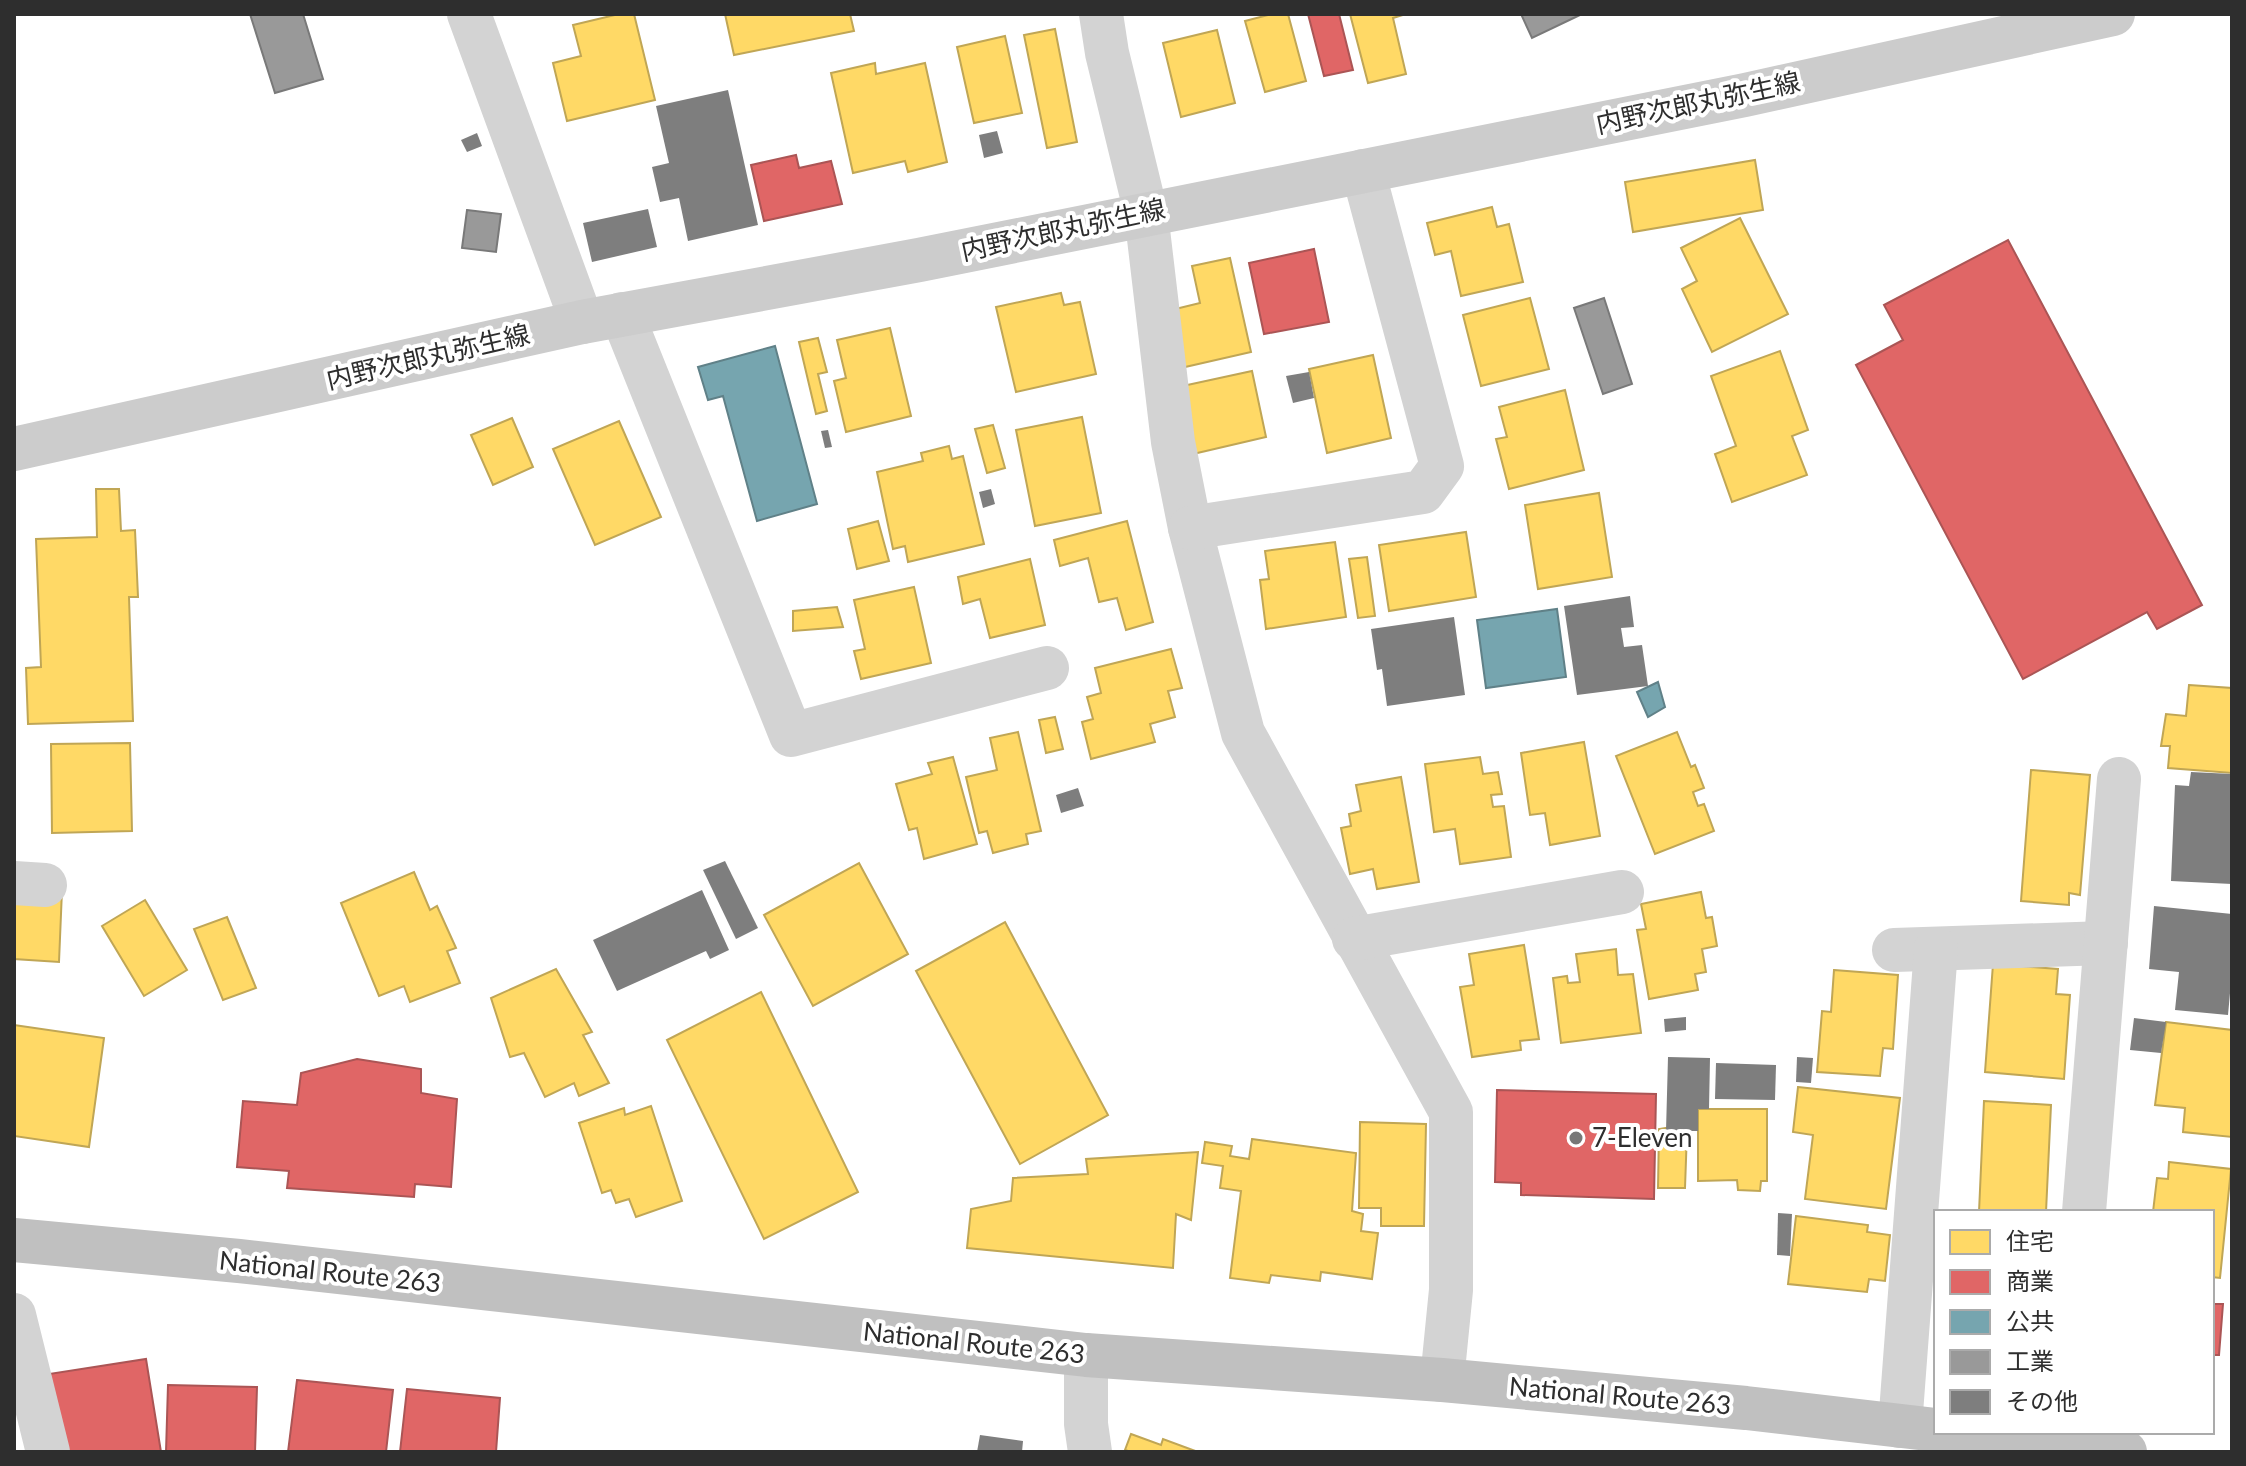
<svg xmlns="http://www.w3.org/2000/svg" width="2246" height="1466" font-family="Lato,'Noto Sans JP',sans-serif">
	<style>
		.homes { fill: #ffd966; stroke: #c0a655; stroke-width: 2 }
		.shops { fill: #e06666; stroke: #ab5555; stroke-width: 2 }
		.public { fill: #76a5af; stroke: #608188; stroke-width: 2 }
		.industry { fill: #999; stroke: #797979; stroke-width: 2 }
		.building { fill: #7e7e7e }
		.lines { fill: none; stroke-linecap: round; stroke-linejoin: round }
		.street { stroke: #d3d3d3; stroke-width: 44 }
		.secondary { stroke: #ccc; stroke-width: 44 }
		.highway { stroke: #c0c0c0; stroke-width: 44 }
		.poi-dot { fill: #777; stroke: #fff; stroke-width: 3 }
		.labels { text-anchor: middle; stroke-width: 8; stroke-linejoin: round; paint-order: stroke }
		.street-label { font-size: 26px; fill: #2e2e2e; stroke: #fff }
		.poi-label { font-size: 26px; fill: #2e2e2e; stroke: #fff; text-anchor: start }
	</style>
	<rect width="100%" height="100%" fill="#fff"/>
	<g class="homes">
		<polygon points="619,14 634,14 655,100 567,121 553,63 581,56 573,25"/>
		<polygon points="725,14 850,14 854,31 734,55"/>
		<polygon points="1272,14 1288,14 1306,81 1265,92 1245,21"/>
		<polygon points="1350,14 1406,14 1393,18 1406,74 1368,83"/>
		<polygon points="1055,29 1077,142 1047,148 1024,35"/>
		<polygon points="1217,30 1235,103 1181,117 1163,43"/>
		<polygon points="1005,36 1022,113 974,123 957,47"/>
		<polygon points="875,63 876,74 925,63 947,162 908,172 905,161 853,173 831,73"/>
		<polygon points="1755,160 1763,210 1633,232 1625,182"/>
		<polygon points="1492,207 1497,227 1509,224 1523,282 1461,296 1451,251 1435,255 1427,223"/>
		<polygon points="1740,218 1788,314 1712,352 1682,289 1697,281 1681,248"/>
		<polygon points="1230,258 1251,352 1172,370 1159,313 1200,303 1192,266"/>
		<polygon points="1061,293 1064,305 1080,302 1096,374 1016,392 996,307"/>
		<polygon points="1530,298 1549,369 1481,386 1463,315"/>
		<polygon points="890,328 911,416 846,432 834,381 846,378 837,340"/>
		<polygon points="818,338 827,372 818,374 827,411 816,414 799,342"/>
		<polygon points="1780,351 1808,430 1792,436 1807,475 1732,502 1715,454 1736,446 1711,376"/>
		<polygon points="1373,355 1391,438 1327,453 1309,369"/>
		<polygon points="1252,371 1266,437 1193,454 1178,387"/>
		<polygon points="1565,390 1584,470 1509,489 1496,439 1507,437 1499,407"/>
		<polygon points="1082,417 1101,513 1035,526 1016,430"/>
		<polygon points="512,418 533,467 493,485 471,435"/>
		<polygon points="619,421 661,517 595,545 553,449"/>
		<polygon points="993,425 1005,468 987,473 975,429"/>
		<polygon points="949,446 952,459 963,456 984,544 908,562 905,546 893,549 877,472 923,461 921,453"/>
		<polygon points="96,489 119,489 121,531 135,530 138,597 129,597 133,721 28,724 26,668 41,667 36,539 97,537"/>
		<polygon points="1599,493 1612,577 1538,589 1525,505"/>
		<polygon points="878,521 889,561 857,569 848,529"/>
		<polygon points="1127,521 1153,622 1126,630 1117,598 1099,602 1088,558 1060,566 1054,540"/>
		<polygon points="1466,532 1476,597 1389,611 1379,545"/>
		<polygon points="1335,542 1346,617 1266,629 1260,580 1269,579 1265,551"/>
		<polygon points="1367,557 1375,616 1358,618 1349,559"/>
		<polygon points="1030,559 1045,625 990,638 980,599 963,604 958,577"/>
		<polygon points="914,587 931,663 861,679 854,651 865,649 854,600"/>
		<polygon points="837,607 843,627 793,631 793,611"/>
		<polygon points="1171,649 1182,688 1168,691 1175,717 1150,724 1155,742 1091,759 1082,722 1093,719 1087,697 1101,693 1095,668"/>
		<polygon points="2189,685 2232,688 2232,773 2168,768 2170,746 2161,746 2166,714 2186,716"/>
		<polygon points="1055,717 1063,749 1046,753 1039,720"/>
		<polygon points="1018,732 1041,831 1026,834 1028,844 993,853 987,831 979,833 966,777 997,770 990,738"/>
		<polygon points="1677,732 1691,767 1695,765 1704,788 1693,792 1698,806 1704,804 1714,831 1655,854 1616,756"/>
		<polygon points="1584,742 1600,836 1550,845 1545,813 1530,815 1521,753"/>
		<polygon points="130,743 132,831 52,833 51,744"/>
		<polygon points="953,757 977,844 924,859 917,828 909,830 896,784 932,774 928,763"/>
		<polygon points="1480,757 1483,774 1498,772 1502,794 1491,795 1493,807 1504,806 1511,857 1460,864 1455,829 1434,832 1425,764"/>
		<polygon points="2031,770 2090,775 2080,895 2069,893 2069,905 2021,901"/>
		<polygon points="1401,777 1419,882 1377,889 1373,869 1350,874 1341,828 1351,826 1349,814 1361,811 1356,785"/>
		<polygon points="859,863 908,954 813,1006 764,915"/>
		<polygon points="414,872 430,910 437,906 456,948 447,951 460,983 410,1002 404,986 379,996 341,903"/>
		<polygon points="14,887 62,890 59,962 14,959"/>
		<polygon points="1701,892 1706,918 1712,917 1717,946 1702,949 1706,972 1695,974 1698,990 1649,999 1637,930 1646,929 1641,904"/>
		<polygon points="145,900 187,970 144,996 102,926"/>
		<polygon points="227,917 256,988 223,1000 194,929"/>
		<polygon points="1005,922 1108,1115 1020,1164 916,971"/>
		<polygon points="1524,945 1539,1039 1520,1041 1521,1050 1472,1057 1460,987 1474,985 1469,954"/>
		<polygon points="1616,949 1618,975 1633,974 1641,1033 1561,1043 1553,978 1567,976 1568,983 1580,982 1576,954"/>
		<polygon points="1993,964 2058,969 2056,994 2070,995 2064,1079 1985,1072"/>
		<polygon points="556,969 592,1032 583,1035 609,1083 579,1096 574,1083 545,1097 524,1053 510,1057 491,998"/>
		<polygon points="1834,970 1898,975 1893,1049 1883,1048 1880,1076 1817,1072 1822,1011 1831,1012"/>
		<polygon points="761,992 858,1192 764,1239 667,1040"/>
		<polygon points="2166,1022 2232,1030 2232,1137 2183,1132 2185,1108 2155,1105"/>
		<polygon points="14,1025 104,1038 89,1147 14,1136"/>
		<polygon points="1798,1087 1900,1098 1886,1209 1805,1199 1813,1135 1793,1132"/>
		<polygon points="1984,1101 2051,1105 2046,1212 1979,1212"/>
		<polygon points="651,1106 682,1201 636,1217 629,1199 616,1203 611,1190 602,1193 579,1123 624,1108 625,1115"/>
		<polygon points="1698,1109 1767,1109 1767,1181 1761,1181 1760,1191 1738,1190 1737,1180 1698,1181"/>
		<polygon points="1360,1122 1426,1124 1424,1226 1381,1226 1381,1208 1359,1208"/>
		<polygon points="1666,1128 1666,1131 1687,1131 1685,1188 1658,1188 1659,1129"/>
		<polygon points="1252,1139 1356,1153 1352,1211 1363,1214 1361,1231 1378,1233 1372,1279 1321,1272 1320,1281 1271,1275 1269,1283 1230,1278 1241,1191 1220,1188 1223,1166 1202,1163 1205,1142 1232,1146 1230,1156 1249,1159"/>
		<polygon points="1198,1152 1191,1220 1176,1214 1173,1268 967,1248 971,1209 1011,1201 1013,1178 1088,1174 1086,1159"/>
		<polygon points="2169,1162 2231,1169 2220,1278 2212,1277 2212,1212 2153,1212 2157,1178 2168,1179"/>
		<polygon points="1796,1216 1868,1225 1867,1232 1890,1235 1885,1281 1869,1279 1867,1292 1788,1284"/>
		<polygon points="1131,1434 1161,1445 1163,1439 1198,1452 1131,1452 1125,1450"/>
	</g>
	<g class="shops">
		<polygon points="1308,14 1339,14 1353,70 1324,76"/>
		<polygon points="796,155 799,168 831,161 842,204 764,221 751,165"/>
		<polygon points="2008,240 2202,605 2157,629 2147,612 2023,679 1856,365 1903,340 1884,305"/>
		<polygon points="1314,249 1329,322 1264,334 1249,263"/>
		<polygon points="357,1059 421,1069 421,1093 457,1099 451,1187 415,1184 414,1197 287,1188 289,1171 237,1167 243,1101 297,1105 301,1073"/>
		<polygon points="1497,1090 1656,1094 1654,1199 1521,1195 1521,1183 1495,1182"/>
		<polygon points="2212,1304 2223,1304 2219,1355 2212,1355"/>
		<polygon points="146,1359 161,1452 61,1452 49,1374"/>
		<polygon points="297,1380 393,1390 386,1452 288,1452"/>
		<polygon points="168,1385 257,1387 255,1452 166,1452"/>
		<polygon points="407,1389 500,1398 496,1452 400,1452"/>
	</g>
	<g class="public">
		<polygon points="775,346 817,504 757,521 723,396 708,400 698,367"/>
		<polygon points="1557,609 1566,677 1486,688 1477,620"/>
		<polygon points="1658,682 1665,707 1648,717 1637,692"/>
	</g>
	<g class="industry">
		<polygon points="250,14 303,14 323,79 275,93"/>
		<polygon points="1521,14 1582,14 1532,38"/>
		<polygon points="467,210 501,214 496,252 462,248"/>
		<polygon points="1604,298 1632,384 1603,394 1574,308"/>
	</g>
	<g class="building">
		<polygon points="728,90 758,225 688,241 679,198 660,202 652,167 669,163 656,106"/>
		<polygon points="997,131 1003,153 984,158 979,135"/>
		<polygon points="477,133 482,146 467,152 461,140"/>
		<polygon points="648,209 657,247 592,262 583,223"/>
		<polygon points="1309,372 1314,398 1293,403 1286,376"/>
		<polygon points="828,430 832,447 825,448 821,431"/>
		<polygon points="991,489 995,504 983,508 979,492"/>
		<polygon points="1630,596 1634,627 1621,628 1624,647 1642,645 1648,686 1577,695 1564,606"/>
		<polygon points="1454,617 1465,695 1387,706 1382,669 1377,670 1371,629"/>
		<polygon points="2191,772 2232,774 2232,884 2171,881 2175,785 2189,786"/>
		<polygon points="1078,788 1084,806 1061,813 1056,795"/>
		<polygon points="725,861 758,928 736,939 703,870"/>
		<polygon points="702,890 729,950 710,959 706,951 617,991 593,940"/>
		<polygon points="2154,906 2232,914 2232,971 2228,1015 2175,1010 2179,972 2149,969"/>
		<polygon points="1686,1017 1686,1030 1665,1032 1664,1019"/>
		<polygon points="2134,1018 2166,1022 2161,1053 2130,1050"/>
		<polygon points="1668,1057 1710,1058 1709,1109 1698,1109 1698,1131 1666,1131"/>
		<polygon points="1797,1057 1813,1058 1811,1083 1796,1082"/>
		<polygon points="1716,1063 1776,1065 1775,1100 1715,1099"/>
		<polygon points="1778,1213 1792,1214 1790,1256 1777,1255"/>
		<polygon points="980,1435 1023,1441 1022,1452 977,1452"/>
	</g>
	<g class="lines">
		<g class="street">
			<polyline points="469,14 582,322"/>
			<polyline points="1101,14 1107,53 1146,213 1173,442 1190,528 1243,733 1451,1112 1451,1290 1442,1380"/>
			<polyline points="622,314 791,735 1047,668"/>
			<polyline points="1190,528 1423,492 1442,466 1363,171"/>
			<polyline points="14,883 45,885"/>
			<polyline points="1354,939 1622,892"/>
			<polyline points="1894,950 2106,943"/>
			<polyline points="2084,1212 2119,779"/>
			<polyline points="14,1315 48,1452"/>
			<polyline points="1086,1355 1086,1424 1090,1452"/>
			<polyline points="1900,1426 1936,949"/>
		</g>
		<polyline class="secondary" points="14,449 582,322 919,260 1745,95 2113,14"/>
		<g class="highway">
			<polyline points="14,1240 239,1261 1086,1355 1442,1380 1746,1408 1936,1430"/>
			<polyline points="1953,1432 2125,1452"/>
		</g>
	</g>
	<circle class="poi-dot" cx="1576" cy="1138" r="8"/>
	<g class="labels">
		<g class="street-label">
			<text transform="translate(1698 103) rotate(-12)" y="9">内野次郎丸弥生線</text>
			<text transform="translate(1063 230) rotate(-12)" y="9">内野次郎丸弥生線</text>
			<text transform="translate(428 357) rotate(-13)" y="9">内野次郎丸弥生線</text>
			<text transform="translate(330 1272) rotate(6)" y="9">National Route 263</text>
			<text transform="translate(974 1343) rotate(6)" y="9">National Route 263</text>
			<text transform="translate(1620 1396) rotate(5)" y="9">National Route 263</text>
		</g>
		<g class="poi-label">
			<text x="1592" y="1147">7-Eleven</text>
		</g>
	</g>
	<rect width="2246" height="1466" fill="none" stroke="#2e2e2e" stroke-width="32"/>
	<rect x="1934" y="1210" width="280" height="224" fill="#ffffff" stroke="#ababab" stroke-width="2"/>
	<rect x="1950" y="1230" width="40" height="24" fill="#ffd966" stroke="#ababab" stroke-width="2"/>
	<text x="2006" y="1250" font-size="24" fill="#2e2e2e">住宅</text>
	<rect x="1950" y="1270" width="40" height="24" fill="#e06666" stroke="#ababab" stroke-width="2"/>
	<text x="2006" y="1290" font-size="24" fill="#2e2e2e">商業</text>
	<rect x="1950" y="1310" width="40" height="24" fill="#76a5af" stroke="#ababab" stroke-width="2"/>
	<text x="2006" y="1330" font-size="24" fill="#2e2e2e">公共</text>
	<rect x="1950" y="1350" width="40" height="24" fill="#999999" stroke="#ababab" stroke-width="2"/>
	<text x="2006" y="1370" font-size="24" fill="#2e2e2e">工業</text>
	<rect x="1950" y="1390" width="40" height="24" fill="#7e7e7e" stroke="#ababab" stroke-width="2"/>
	<text x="2006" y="1410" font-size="24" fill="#2e2e2e">その他</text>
</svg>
